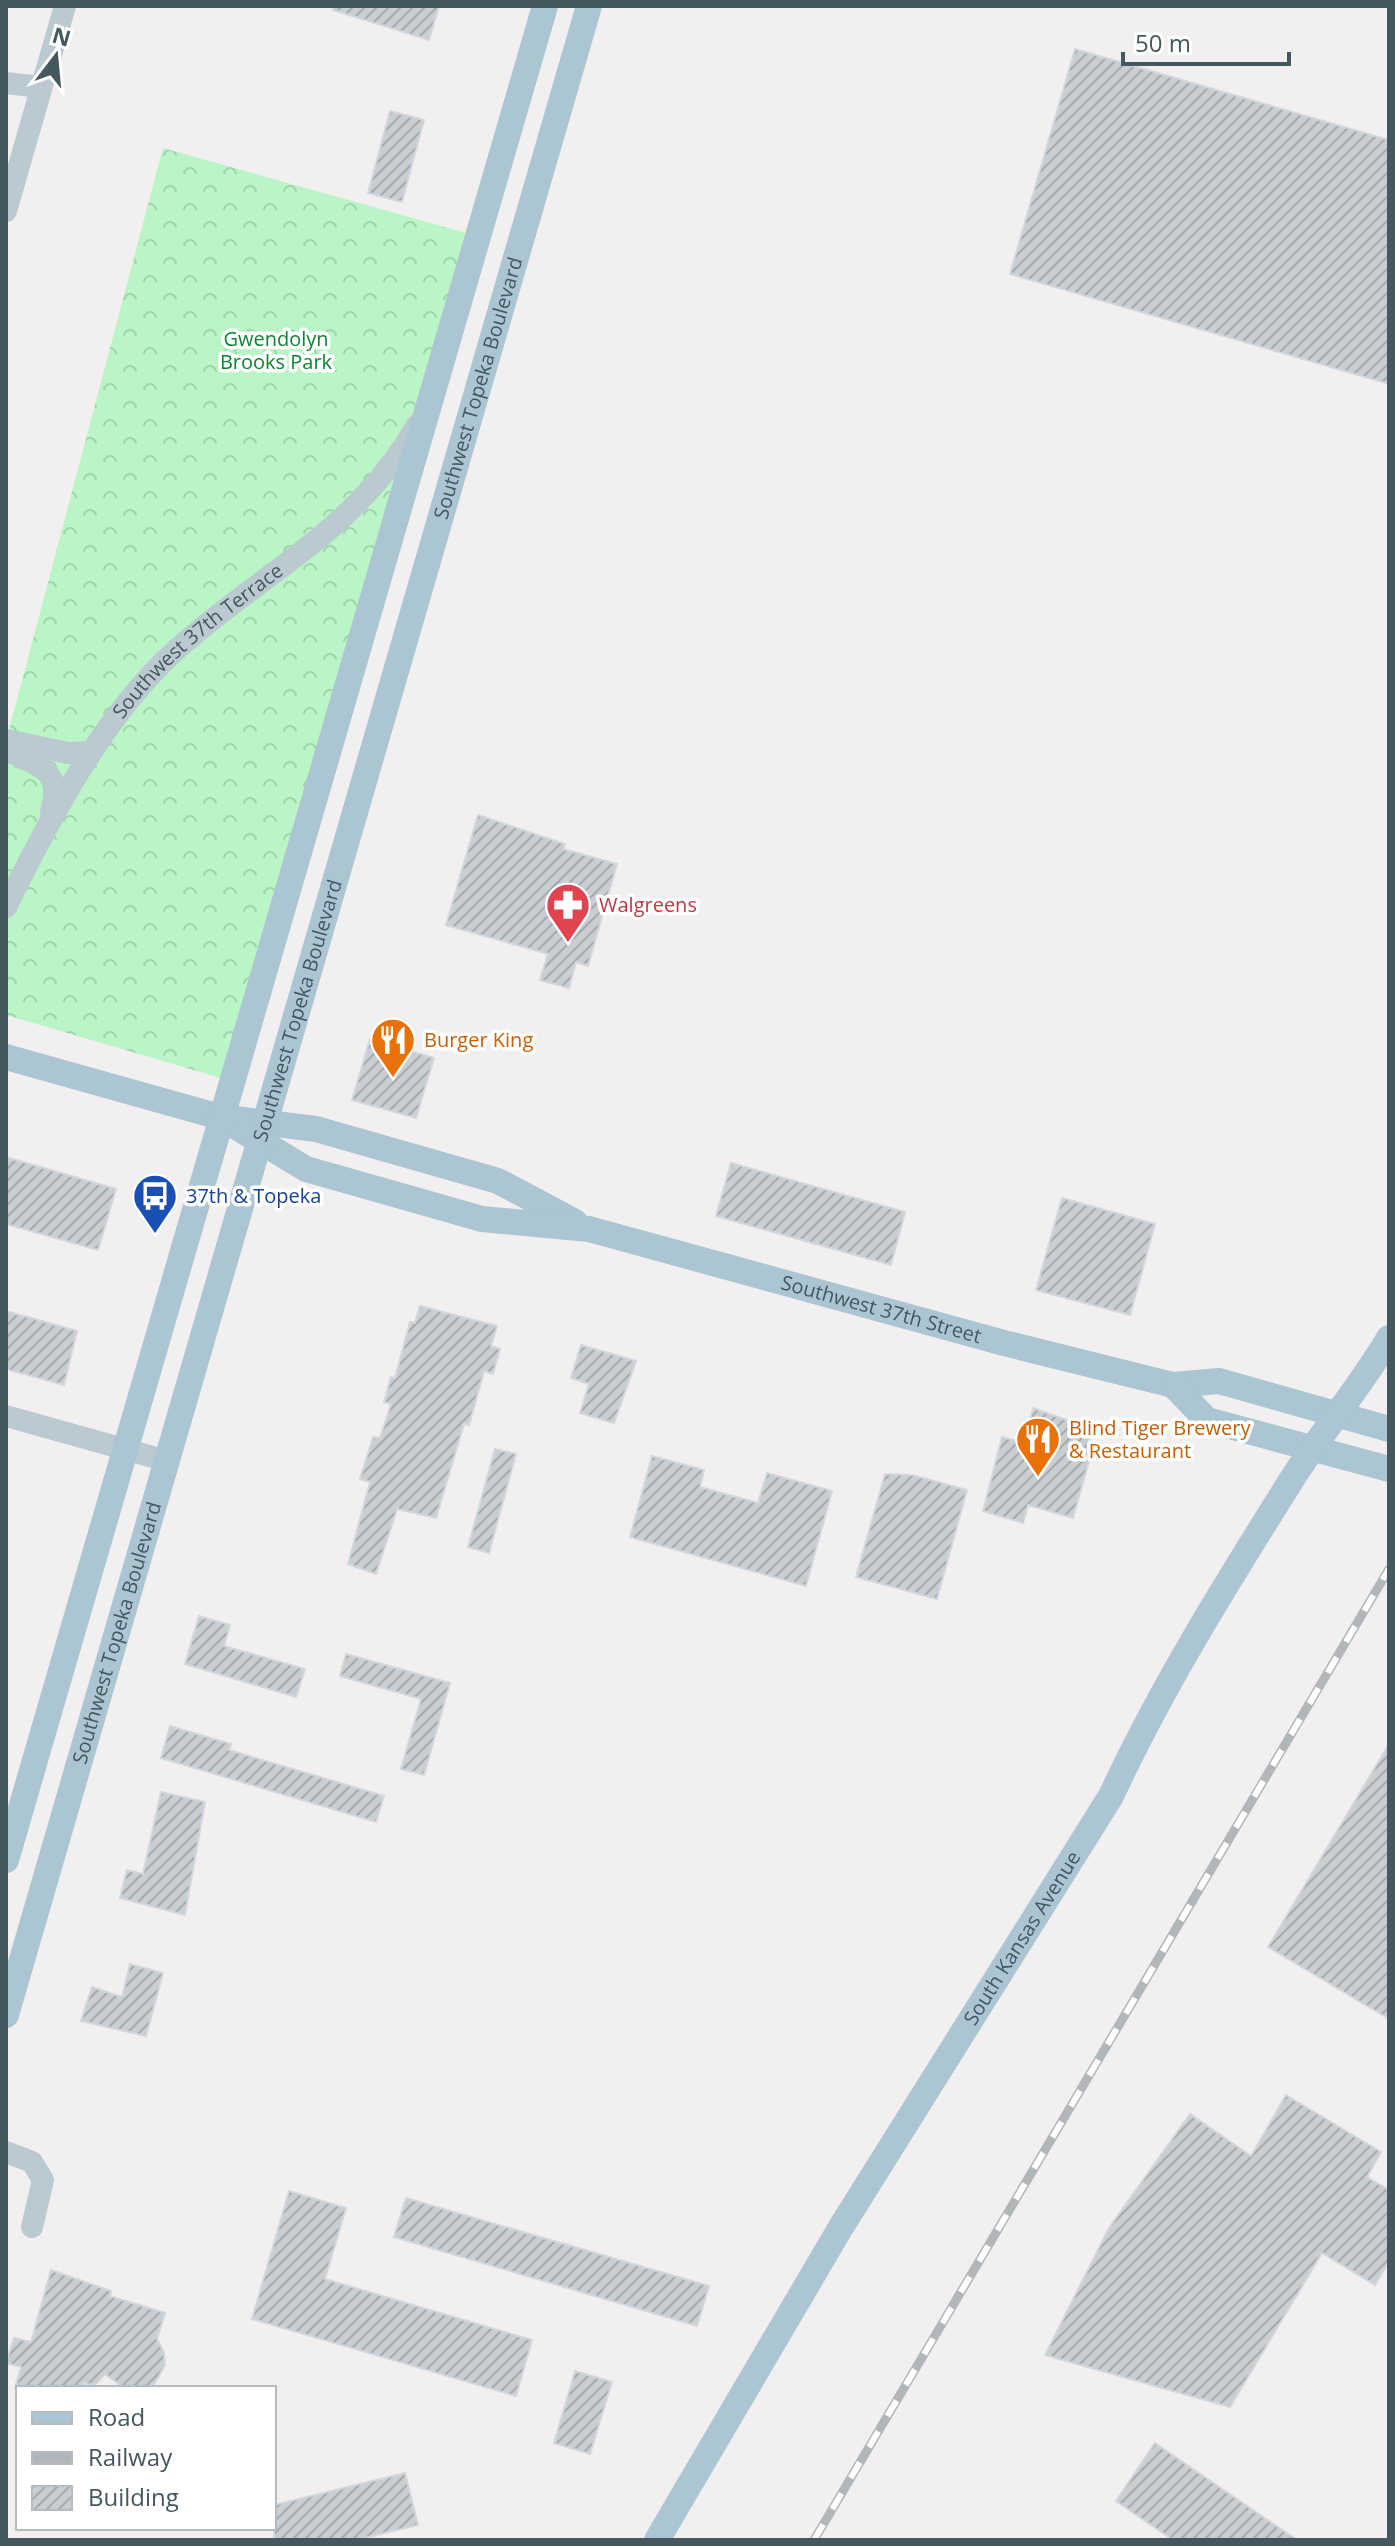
<svg xmlns="http://www.w3.org/2000/svg" width="1395" height="2546" font-family="'Open Sans',sans-serif">
	<style>
		.forest { fill: url(#forest-crowns) }
		.building { fill: url(#building-hatch); stroke: #d3d7dc; stroke-width: 2 }
		.lines { fill: none; stroke-linecap: round; stroke-linejoin: round }
		.minor { stroke: #bbcad0; stroke-width: 22 }
		.major { stroke: #acc5d2; stroke-width: 26 }
		.rail-casing { stroke: #b1b6bb; stroke-width: 9 }
		.rail { stroke: #fff; stroke-width: 6; stroke-dasharray: 18; stroke-linecap: butt }
		.labels { text-anchor: middle; stroke-width: 7; stroke-linejoin: round; paint-order: stroke }
		.park-label { font-size: 20px; fill: #0c8534; stroke: #fff }
		.street-label { font-size: 20px; fill: #45575f; stroke: #fff }
		.health-label { font-size: 20px; fill: #be3a42; stroke: #fff; text-anchor: start }
		.food-label { font-size: 20px; fill: #c56008; stroke: #fff; text-anchor: start }
		.transit-label { font-size: 20px; fill: #164399; stroke: #fff; text-anchor: start }
	</style>
	<defs>
		<pattern id="forest-crowns" width="20" height="18" patternUnits="userSpaceOnUse" patternTransform="scale(2)"><rect width="20" height="18" fill="#b9f5c6"/><path d="M2 6a3 3 0 1 1 6 0M12 15a3 3 0 1 1 6 0" fill="none" stroke="#a0d4ac"/></pattern>
		<pattern id="building-hatch" width="6" height="6" patternUnits="userSpaceOnUse" patternTransform="scale(2)"><rect width="6" height="6" fill="#c9ced3"/><path d="M-1 1l2-2M0 6l6-6M5 7l2-2" fill="none" stroke="#a5aaae"/></pattern>
	</defs>
	<rect width="100%" height="100%" fill="#f2eff0"/>
	<polygon class="forest" points="163,148 477,236 231,1081 6,1015 6,741"/>
	<g class="building">
		<polygon points="334,6 439,6 429,40 333,10"/>
		<polygon points="1075,49 1389,140 1389,384 1010,274"/>
		<polygon points="390,111 424,120 402,202 368,193"/>
		<polygon points="478,815 565,844 563,849 617,864 588,966 576,962 569,988 540,980 548,954 446,925"/>
		<polygon points="370,1039 434,1058 416,1118 352,1100"/>
		<polygon points="6,1157 116,1189 98,1250 6,1224"/>
		<polygon points="731,1163 905,1212 891,1265 716,1216"/>
		<polygon points="1062,1198 1155,1224 1130,1315 1036,1290"/>
		<polygon points="420,1306 497,1326 491,1346 500,1349 493,1374 484,1371 469,1425 464,1424 436,1518 397,1509 376,1574 348,1564 370,1482 360,1479 373,1437 380,1438 391,1404 384,1402 391,1377 395,1378 410,1322 415,1323"/>
		<polygon points="6,1311 77,1331 64,1385 6,1369"/>
		<polygon points="581,1345 636,1361 614,1423 580,1413 589,1384 571,1378"/>
		<polygon points="1033,1408 1092,1429 1087,1448 1092,1450 1073,1518 1028,1505 1023,1523 983,1511 1002,1437 1024,1443"/>
		<polygon points="495,1449 516,1454 489,1553 468,1547"/>
		<polygon points="652,1456 704,1470 700,1487 758,1503 767,1473 832,1491 806,1586 630,1537"/>
		<polygon points="885,1474 912,1475 967,1490 937,1599 856,1577"/>
		<polygon points="199,1616 230,1625 224,1646 305,1669 296,1697 185,1664"/>
		<polygon points="346,1654 450,1683 424,1775 401,1769 421,1699 340,1676"/>
		<polygon points="170,1726 231,1744 229,1750 384,1796 376,1822 161,1758"/>
		<polygon points="1389,1744 1389,2019 1268,1947"/>
		<polygon points="161,1792 205,1802 185,1915 120,1898 127,1870 143,1874"/>
		<polygon points="130,1964 163,1973 146,2036 81,2021 92,1987 122,1997"/>
		<polygon points="1286,2095 1381,2152 1367,2177 1389,2190 1389,2261 1375,2285 1322,2253 1230,2407 1045,2355 1109,2228 1190,2114 1251,2156"/>
		<polygon points="289,2191 346,2208 325,2279 532,2340 516,2396 252,2319"/>
		<polygon points="406,2198 709,2286 697,2326 394,2237"/>
		<polygon points="51,2270 111,2291 110,2296 165,2313 157,2339 164,2353 165,2365 155,2383 146,2388 124,2388 105,2374 94,2386 84,2383 82,2388 15,2388 21,2367 6,2363 14,2338 31,2342"/>
		<polygon points="575,2371 612,2382 590,2454 554,2443"/>
		<polygon points="1155,2443 1297,2540 1173,2540 1116,2501"/>
		<polygon points="405,2473 418,2525 356,2540 274,2540 274,2505"/>
	</g>
	<g class="lines">
		<g class="minor">
			<polyline points="6,83 41,87"/>
			<polyline points="6,211 65,6"/>
			<polyline points="6,740 68,753 91,752"/>
			<path d="M6 750C39 767 63 768 51 812"/>
			<path id="s1" d="M6 907C49 820 103 716 175 651 262 572 356 532 417 425"/>
			<polyline points="6,1416 167,1461"/>
			<polyline points="6,2152 32,2162 43,2180 32,2227"/>
		</g>
		<g class="major">
			<polyline points="6,1057 220,1117 316,1129 498,1181 575,1222"/>
			<path id="s2" d="M220 1117 306 1169 482 1219 589 1229 1004 1343 1173 1385 1219 1381 1389 1429"/>
			<polyline points="1173,1385 1207,1420 1389,1469"/>
			<polyline points="6,1860 545,6"/>
			<path id="s3" d="M6 2015 589 6"/>
			<path id="s4" d="M657 2540 841 2227 1111 1796C1162 1686 1228 1581 1292 1479 1323 1430 1360 1387 1389 1338"/>
		</g>
		<g class="rail-casing">
			<polyline id="rail" points="814,2540 1389,1569"/>
		</g>
		<use href="#rail" class="rail"/>
	</g>
	<defs>
		<g id="pharmacy-pin" transform="scale(2.3)"><path d="M0 17L-7.5 6A9.5 9.5 0 1 1 7.5 6Z" fill="#e0444e" stroke="#fff"/><path d="M-2-6h4v4h4v4h-4v4h-4v-4h-4v-4h4Z" fill="#fff"/></g>
		<g id="restaurant-pin" transform="scale(2.3)"><path d="M0 17L-7.5 6A9.5 9.5 0 1 1 7.5 6Z" fill="#e8710a" stroke="#fff"/><path d="M-5-6h1v4h1v-4h1v4h1v-4h1v5L-1.5 .5V6h-2V.5L-5-1ZM5-6V6H3V1.5H1.5Q1.5-4 5-6Z" fill="#fff"/></g>
		<g id="bus-pin" transform="scale(2.3)"><path d="M0 17L-7.5 6A9.5 9.5 0 1 1 7.5 6Z" fill="#1a4fb4" stroke="#fff"/><path d="M-5-6H5V4H4V6H2V4H-2V6H-4V4H-5ZM-3.5-4V0h7V-4ZM-3.5 1.2v1.5H-2V1.2ZM2 1.2v1.5H3.5V1.2Z" fill="#fff"/></g>
	</defs>
	<g fill-rule="evenodd">
		<use href="#pharmacy-pin" x="568" y="905"/>
		<use href="#restaurant-pin" x="393" y="1040"/>
		<use href="#bus-pin" x="155" y="1196"/>
		<use href="#restaurant-pin" x="1038" y="1439"/>
	</g>
	<g class="labels">
		<g class="park-label">
			<text x="276" y="346">Gwendolyn<tspan x="276" dy="23">Brooks Park</tspan></text>
		</g>
		<g class="street-label">
			<text dy="7" stroke="none"><textPath href="#s3" startOffset="1694">Southwest Topeka Boulevard</textPath></text>
			<text dy="7" stroke="none"><textPath href="#s1" startOffset="332">Southwest 37th Terrace</textPath></text>
			<text dy="7" stroke="none"><textPath href="#s3" startOffset="1046">Southwest Topeka Boulevard</textPath></text>
			<text dy="7" stroke="none"><textPath href="#s2" startOffset="694">Southwest 37th Street</textPath></text>
			<text dy="7" stroke="none"><textPath href="#s3" startOffset="398">Southwest Topeka Boulevard</textPath></text>
			<text dy="7" stroke="none"><textPath href="#s4" startOffset="704">South Kansas Avenue</textPath></text>
		</g>
		<g class="health-label">
			<text x="599" y="912">Walgreens</text>
		</g>
		<g class="food-label">
			<text x="424" y="1047">Burger King</text>
			<text x="1069" y="1435">Blind Tiger Brewery<tspan x="1069" dy="23">&amp; Restaurant</tspan></text>
		</g>
		<g class="transit-label">
			<text x="186" y="1203">37th &amp; Topeka</text>
		</g>
	</g>
	<rect width="1395" height="2546" fill="none" stroke="#45575f" stroke-width="16"/>
	<rect x="16" y="2386" width="260" height="144" fill="#ffffff" stroke="#b5bcbf" stroke-width="2"/>
	<rect x="32" y="2412" width="40" height="12" fill="#acc5d2" stroke="#b5bcbf" stroke-width="2"/>
	<text x="88" y="2426" font-size="24" fill="#45575f">Road</text>
	<rect x="32" y="2452" width="40" height="12" fill="#b1b6bb" stroke="#b5bcbf" stroke-width="2"/>
	<text x="88" y="2466" font-size="24" fill="#45575f">Railway</text>
	<rect x="32" y="2486" width="40" height="24" fill="url(#building-hatch)" stroke="#b5bcbf" stroke-width="2"/>
	<text x="88" y="2506" font-size="24" fill="#45575f">Building</text>
	<g transform="translate(56 56) rotate(16)" stroke="#ffffff" stroke-width="6" paint-order="stroke">
	<path d="M0-6L14 30L0 20L-14 30Z" fill="#45575f"/>
	<text y="-12" font-size="22" font-weight="bold" text-anchor="middle" fill="#45575f">N</text>
	</g>
	<path d="M1123 52v12h166v-12" fill="none" stroke="#45575f" stroke-width="4"/>
	<text x="1135" y="52" font-size="24" fill="#45575f" stroke="#ffffff" stroke-width="6" paint-order="stroke">50 m</text>
</svg>
